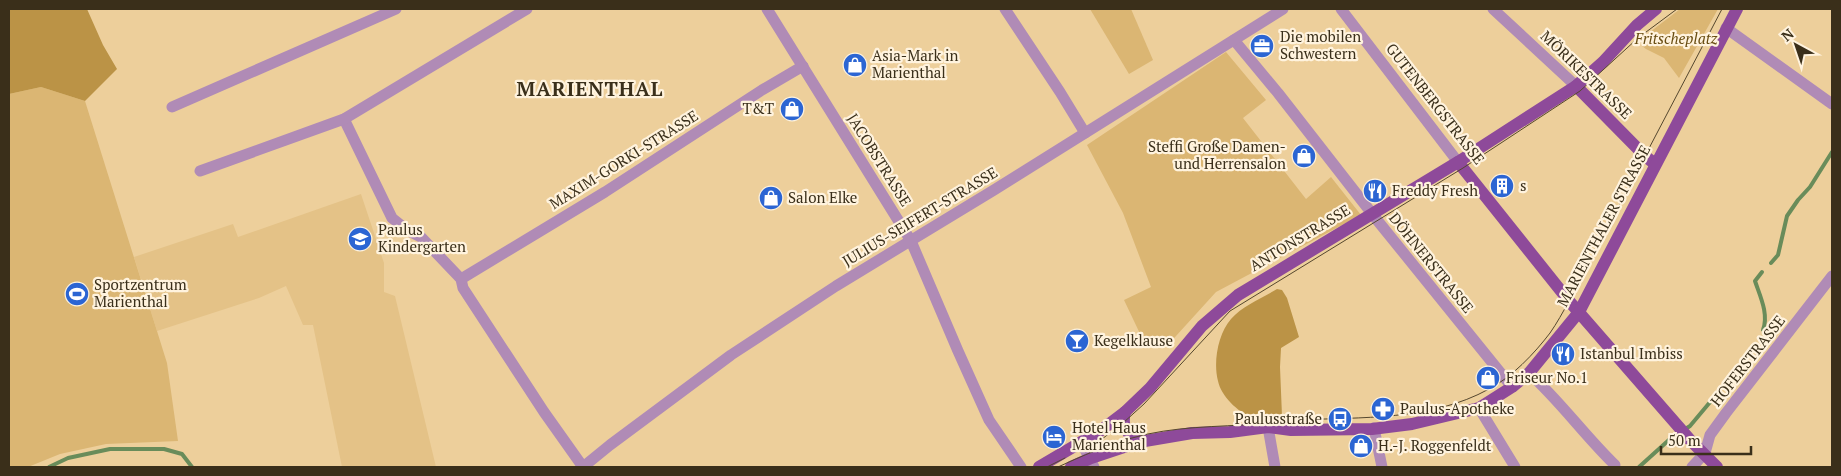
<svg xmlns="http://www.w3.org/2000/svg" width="1841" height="476" font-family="'PT Serif',serif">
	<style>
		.built { fill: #e4c287 }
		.green { fill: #dbb673 }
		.forest { fill: #bb9346 }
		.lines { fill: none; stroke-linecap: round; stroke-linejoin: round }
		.stream { stroke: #698c5a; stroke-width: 4 }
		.minor { stroke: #b08bb6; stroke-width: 11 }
		.major { stroke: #8e4a9a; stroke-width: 12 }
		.tram { stroke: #55472e; stroke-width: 1 }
		.labels { text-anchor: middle; stroke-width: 4.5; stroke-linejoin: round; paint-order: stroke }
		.poi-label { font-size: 15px; fill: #3a2f1a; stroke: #fff3de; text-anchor: start }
		.park-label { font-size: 15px; font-style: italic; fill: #684c11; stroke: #fff3de }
		.street-label { font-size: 15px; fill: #3a2f1a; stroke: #fff3de }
		.district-label { font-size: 20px; font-weight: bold; letter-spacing: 1px; fill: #3a2f1a; stroke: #fff3de }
	</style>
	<rect width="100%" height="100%" fill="#edcf9b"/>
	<polygon class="built" points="361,194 384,263 384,292 395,296 436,467 342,467 313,325 303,325 286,286 259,298 157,331 134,257 233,224 238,237"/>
	<g class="green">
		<polygon points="1090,9 1131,9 1153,60 1129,74"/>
		<polygon points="1680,9 1718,9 1679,78 1664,58 1646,49 1637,42"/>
		<polygon points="1226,52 1266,100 1243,118 1306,199 1331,177 1361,215 1216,292 1166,347 1143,340 1124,300 1151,287 1123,213 1087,145"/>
		<polygon points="41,87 85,101 167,363 178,441 106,444 60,454 28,467 9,467 9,94"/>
	</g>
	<g class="forest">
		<polygon points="9,9 87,9 103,45 117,69 85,101 41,87 9,94"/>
		<path d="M1277 289 1282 290 1287 298 1299 337 1281 348 1280 367 1282 416C1273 417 1259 420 1251 417 1238 412 1221 396 1218 381 1213 362 1218 334 1231 319 1242 306 1262 298 1277 289Z"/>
	</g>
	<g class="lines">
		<g class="stream">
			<polyline points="1771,263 1778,255 1787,216 1798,200 1810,187 1832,152"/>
			<path d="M1762 272 1755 281C1760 296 1769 314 1763 330"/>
			<polyline points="49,467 68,458 110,449 164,449 182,454 192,467"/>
			<polyline points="1639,467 1670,439 1690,426 1716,395"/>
		</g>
		<g class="minor">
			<polyline points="767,9 911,241 958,351 989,420 1021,467"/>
			<polyline points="1005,9 1060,92 1085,133"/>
			<polyline points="1341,9 1458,162"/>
			<polyline points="1493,9 1576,86"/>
			<polyline points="1726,28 1832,104"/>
			<polyline points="1234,40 1278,93 1377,220 1512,387"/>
			<polyline points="172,107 396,9"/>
			<polyline points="344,119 392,218 407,230 421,237 461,279 463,288 544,412 583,467 610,445 731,355 836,286 994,190 1283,9"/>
			<polyline points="200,171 344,119 527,9"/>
			<polyline points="461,279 605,192 762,90 803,66"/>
			<path d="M1529 373C1560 401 1585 436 1615 465"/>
			<polyline points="1479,408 1515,467"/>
			<polyline points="1268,427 1275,467"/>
			<polyline points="1374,428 1382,467"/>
			<polyline points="1081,442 1094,467"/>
			<polyline points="1692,467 1705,453 1710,435 1726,413 1832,276"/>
		</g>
		<g class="major">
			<polyline points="1576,86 1645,156 1655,164"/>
			<polyline points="1458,162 1569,301 1691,441 1717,467"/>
			<path d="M1125 412C1121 426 1127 434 1139 442"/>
			<polyline points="1039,467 1100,431 1125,412 1150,388 1202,326 1238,295 1458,162 1576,86 1603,62 1637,25 1656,9"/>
			<polyline points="1071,467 1091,458 1139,442 1192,433 1230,432 1268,427 1291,430 1372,429 1412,424 1479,408 1512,387 1529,373 1579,312 1737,9"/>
		</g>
		<g class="tram">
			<polyline points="1083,450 1102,439 1123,423 1144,404 1230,311 1463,168 1580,91 1638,38 1677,9"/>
			<polyline points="1047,467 1065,458"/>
			<path d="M1058 467C1082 456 1107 445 1132 438 1173 426 1217 427 1259 424 1272 423 1284 420 1297 420 1361 417 1431 421 1489 389 1512 377 1534 354 1550 333 1557 323 1563 312 1569 301L1722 9"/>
		</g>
	</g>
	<defs>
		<g id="office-disc" transform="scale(1.25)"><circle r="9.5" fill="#2b65d3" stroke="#fff3de"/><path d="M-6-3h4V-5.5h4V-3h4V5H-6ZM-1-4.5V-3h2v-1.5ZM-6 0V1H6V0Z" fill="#fff"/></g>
		<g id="shop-disc" transform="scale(1.25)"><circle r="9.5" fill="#2b65d3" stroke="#fff3de"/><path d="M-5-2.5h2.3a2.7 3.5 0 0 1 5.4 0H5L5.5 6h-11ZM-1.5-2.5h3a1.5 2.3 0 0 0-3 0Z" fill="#fff"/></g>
		<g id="building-disc" transform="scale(1.25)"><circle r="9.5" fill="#2b65d3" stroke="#fff3de"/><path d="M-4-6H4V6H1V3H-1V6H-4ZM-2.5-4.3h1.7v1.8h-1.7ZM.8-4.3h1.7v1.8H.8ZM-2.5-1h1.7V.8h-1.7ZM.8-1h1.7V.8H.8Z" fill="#fff"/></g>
		<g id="restaurant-disc" transform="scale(1.25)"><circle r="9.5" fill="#2b65d3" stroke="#fff3de"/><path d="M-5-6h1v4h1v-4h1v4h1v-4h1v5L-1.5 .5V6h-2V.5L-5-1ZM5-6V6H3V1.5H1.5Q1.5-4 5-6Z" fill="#fff"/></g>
		<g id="school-disc" transform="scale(1.25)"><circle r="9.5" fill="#2b65d3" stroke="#fff3de"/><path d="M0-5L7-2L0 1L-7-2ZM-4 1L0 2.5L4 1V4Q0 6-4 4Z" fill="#fff"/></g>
		<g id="stadium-disc" transform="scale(1.25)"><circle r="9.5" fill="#2b65d3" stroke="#fff3de"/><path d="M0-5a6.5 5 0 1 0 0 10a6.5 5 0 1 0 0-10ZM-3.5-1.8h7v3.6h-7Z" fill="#fff"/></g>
		<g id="bar-disc" transform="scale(1.25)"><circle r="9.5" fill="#2b65d3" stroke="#fff3de"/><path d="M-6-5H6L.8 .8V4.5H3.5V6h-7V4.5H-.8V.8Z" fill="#fff"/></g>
		<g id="pharmacy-disc" transform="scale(1.25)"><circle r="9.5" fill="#2b65d3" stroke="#fff3de"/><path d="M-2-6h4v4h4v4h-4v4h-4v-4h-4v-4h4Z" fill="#fff"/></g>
		<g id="bus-disc" transform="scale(1.25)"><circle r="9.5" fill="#2b65d3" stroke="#fff3de"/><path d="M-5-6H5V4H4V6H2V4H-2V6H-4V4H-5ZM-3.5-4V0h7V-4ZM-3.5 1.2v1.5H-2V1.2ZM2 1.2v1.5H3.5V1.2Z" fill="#fff"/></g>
		<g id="hotel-disc" transform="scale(1.25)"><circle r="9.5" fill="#2b65d3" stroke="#fff3de"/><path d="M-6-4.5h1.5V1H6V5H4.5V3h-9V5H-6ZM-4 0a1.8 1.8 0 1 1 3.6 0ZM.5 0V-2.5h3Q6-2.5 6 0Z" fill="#fff"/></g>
	</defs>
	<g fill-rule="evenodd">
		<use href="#office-disc" x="1262" y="46"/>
		<use href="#shop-disc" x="855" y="65"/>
		<use href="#shop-disc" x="792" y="109"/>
		<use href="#shop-disc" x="1304" y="156"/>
		<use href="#building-disc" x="1502" y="186"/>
		<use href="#restaurant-disc" x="1375" y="191"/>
		<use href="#shop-disc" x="771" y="198"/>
		<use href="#school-disc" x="360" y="239"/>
		<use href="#stadium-disc" x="77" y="294"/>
		<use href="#bar-disc" x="1077" y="341"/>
		<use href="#restaurant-disc" x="1563" y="354"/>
		<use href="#shop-disc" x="1488" y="378"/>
		<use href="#pharmacy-disc" x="1383" y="409"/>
		<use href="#bus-disc" x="1340" y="419"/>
		<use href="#hotel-disc" x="1054" y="437"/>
		<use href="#shop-disc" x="1361" y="446"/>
	</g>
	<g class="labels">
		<g class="poi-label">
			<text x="1280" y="42">Die mobilen<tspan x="1280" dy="17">Schwestern</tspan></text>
			<text x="872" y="61">Asia-Mark in<tspan x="872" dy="17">Marienthal</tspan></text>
			<text x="774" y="114" text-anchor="end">T&amp;T</text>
			<text x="1286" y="152" text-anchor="end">Steffi Große Damen-<tspan x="1286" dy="17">und Herrensalon</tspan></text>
			<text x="1520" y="191">s</text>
			<text x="1392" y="196">Freddy Fresh</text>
			<text x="788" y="203">Salon Elke</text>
			<text x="378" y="235">Paulus<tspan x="378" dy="17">Kindergarten</tspan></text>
			<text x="94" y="290">Sportzentrum<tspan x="94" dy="17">Marienthal</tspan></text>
			<text x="1094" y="346">Kegelklause</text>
			<text x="1580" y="359">Istanbul Imbiss</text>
			<text x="1506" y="383">Friseur No.1</text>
			<text x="1400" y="414">Paulus-Apotheke</text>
			<text x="1322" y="424" text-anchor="end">Paulusstraße</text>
			<text x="1072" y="433">Hotel Haus<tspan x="1072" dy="17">Marienthal</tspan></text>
			<text x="1378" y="451">H.-J. Roggenfeldt</text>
		</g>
		<g class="park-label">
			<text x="1676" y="44">Fritscheplatz</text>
		</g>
		<g class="street-label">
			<text transform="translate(1586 75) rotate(44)" y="5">MÖRIKESTRASSE</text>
			<text transform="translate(1435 104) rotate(52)" y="5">GUTENBERGSTRASSE</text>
			<text transform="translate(624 160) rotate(-32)" y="5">MAXIM-GORKI-STRASSE</text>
			<text transform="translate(879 160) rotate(58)" y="5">JACOBSTRASSE</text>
			<text transform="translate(920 217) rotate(-31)" y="5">JULIUS-SEIFERT-STRASSE</text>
			<text transform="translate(1604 226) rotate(-62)" y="5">MARIENTHALER STRASSE</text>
			<text transform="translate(1300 238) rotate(-31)" y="5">ANTONSTRASSE</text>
			<text transform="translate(1431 263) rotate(51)" y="5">DÖHNERSTRASSE</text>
			<text transform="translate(1748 361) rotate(-52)" y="5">HOFERSTRASSE</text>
		</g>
		<g class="district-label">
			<text x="590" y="96">MARIENTHAL</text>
		</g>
	</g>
	<rect width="1841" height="476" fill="none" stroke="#3a2f1a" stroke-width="20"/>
	<g transform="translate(1796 45) rotate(320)" stroke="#fff3de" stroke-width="4" paint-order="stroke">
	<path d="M0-4L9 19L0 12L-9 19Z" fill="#3a2f1a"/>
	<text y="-8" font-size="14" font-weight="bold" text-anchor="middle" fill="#3a2f1a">N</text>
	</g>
	<path d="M1661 446v8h90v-8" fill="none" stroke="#3a2f1a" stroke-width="2.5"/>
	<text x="1668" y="446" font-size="15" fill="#3a2f1a" stroke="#fff3de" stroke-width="4" paint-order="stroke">50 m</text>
</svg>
